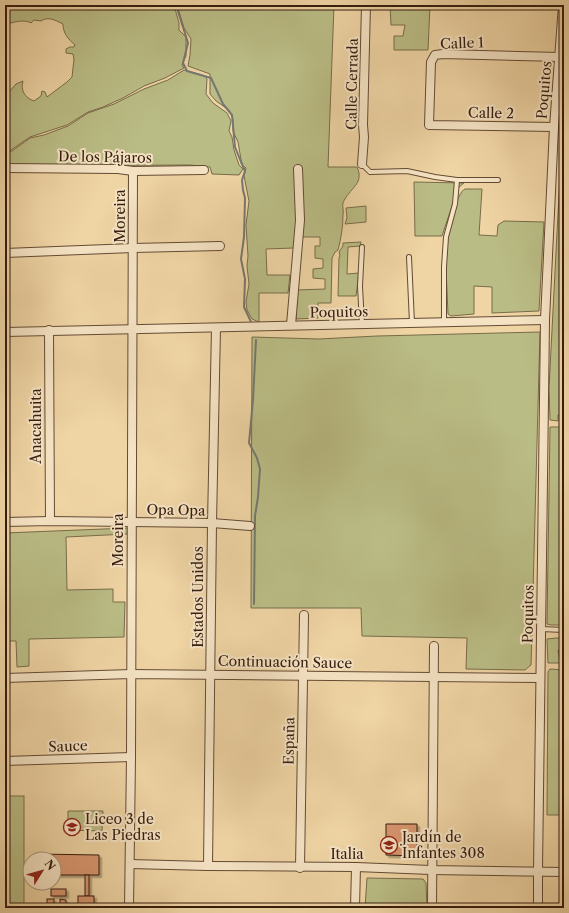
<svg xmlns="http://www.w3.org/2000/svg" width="569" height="913" font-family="'Libre Caslon Text',serif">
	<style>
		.green { fill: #babc85; stroke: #786c4a }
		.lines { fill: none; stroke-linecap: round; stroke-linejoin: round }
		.stream { stroke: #757870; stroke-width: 2 }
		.building { fill: #d9976f; stroke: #351d0e; filter: url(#shadow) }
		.lane-casing { stroke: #644b34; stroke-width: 6 }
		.street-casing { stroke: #644b34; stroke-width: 10 }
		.lane { stroke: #f5e3c4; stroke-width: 4 }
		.street { stroke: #f5e3c4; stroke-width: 8 }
		.labels { text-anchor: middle; stroke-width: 4; stroke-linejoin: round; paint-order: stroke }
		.street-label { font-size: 14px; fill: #351d0e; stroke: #f5e3c4 }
		.poi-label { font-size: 14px; fill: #351d0e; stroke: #f5e3c4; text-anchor: start }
	</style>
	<defs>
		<filter id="shadow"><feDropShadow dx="2.5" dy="2.5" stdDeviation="0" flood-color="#0004"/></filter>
	</defs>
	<rect width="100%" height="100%" fill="#efd4a4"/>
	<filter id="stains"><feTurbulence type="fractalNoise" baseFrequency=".005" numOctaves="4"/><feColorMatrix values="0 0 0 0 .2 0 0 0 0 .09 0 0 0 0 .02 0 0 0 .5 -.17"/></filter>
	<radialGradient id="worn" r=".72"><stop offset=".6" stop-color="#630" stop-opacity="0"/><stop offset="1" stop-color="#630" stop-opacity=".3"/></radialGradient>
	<g class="green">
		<path d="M5 5H174L179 23V30L186 37V56L182 65 184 68 165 78 144 86 123 98 103 107 88 112 67 125 30 137 11 150 5 152V100L9 97 8 93 16 84 23 81C20 90 25 98 34 101L41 96 42 91 45 92 47 97 67 82 72 77 74 59 73 54 66 53V49L70 47H74L75 45C68 39 63 33 63 24 55 20 48 16 41 21L34 20 31 23C25 19 12 22 5 25Z"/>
		<path d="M177 5H334L328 167H357C365 184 349 188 343 203 342 206 344 211 343 215 343 227 341 239 338 250L335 252 332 258 331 303H318V318L296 319 297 303 296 290 325 289V279L313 278V269L323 268V259L315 258V246H320V237H296L294 241V248L266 249 267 275H290L288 293H259V322L252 319 247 310 246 302 249 284 247 266 248 256 246 225 249 201 244 176 246 168 242 165 238 142 233 131V119L229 110 216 101 210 94V74L188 66 190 55 191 39 184 28Z"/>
		<polygon points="390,5 430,5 428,50 394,50 394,36 403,36 405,25 391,25"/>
		<polygon points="184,70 205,76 207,79 206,94 213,103 227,113 231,121 229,131 232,137 234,150 239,165 243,169 239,175 212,174 210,167 190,165 5,166 5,152 12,151 30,138 44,135 68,126 88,113 114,104 144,89 168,80"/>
		<polygon points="564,98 564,414 558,415 558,421 550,420 549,388"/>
		<polygon points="414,182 464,183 459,187 457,191 442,236 415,236"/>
		<path d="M465 189H482L479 235 497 236 498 225 504 221 544 222 539 311 492 313V287L474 286V314L451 316 448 314 446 268 448 228 451 226C453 217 457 193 465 189Z"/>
		<polygon points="366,206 366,222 345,224 347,218 346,208"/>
		<polygon points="361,242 360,246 348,247 347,274 359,273 356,296 338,296 339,258 340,255 339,252 343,246 343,243"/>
		<polygon points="540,332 531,665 525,670 466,669 467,638 362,636 361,608 251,608 252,337 319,339 377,336"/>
		<polygon points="550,427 564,427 564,625 551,625 547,624"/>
		<polygon points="128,528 127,534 66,537 67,590 113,589 113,602 125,602 124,637 29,639 29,666 17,667 16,641 5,641 5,533"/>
		<polygon points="556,638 564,638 564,650 558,650 560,663 548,663 547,639"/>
		<polygon points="550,669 564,670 564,815 547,815 548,672"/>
		<rect x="5" y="796" width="19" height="112"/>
		<polygon points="68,811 103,811 102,831 68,830"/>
		<polygon points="367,878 423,879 426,883 427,908 365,908"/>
	</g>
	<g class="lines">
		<g class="stream">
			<polyline points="176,5 188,43 183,63 187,71 211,78 223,104 232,115 235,147 241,162 245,171 242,180 243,190 245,198 244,237 241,259 245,279 244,307 252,324"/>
			<polyline points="254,604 255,516 258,497 260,469 257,458 249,443 253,400 256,340"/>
		</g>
	</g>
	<g class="building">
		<polygon points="386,824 417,824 417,856 386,855"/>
		<polygon points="37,854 99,855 99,875 54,875 54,859 37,859"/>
		<rect x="85" y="875" width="4" height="21"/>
		<rect x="51" y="889" width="15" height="7"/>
		<rect x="78" y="896" width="16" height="11"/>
		<rect x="47" y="899" width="7" height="8"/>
		<polygon points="60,899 66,900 66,907 60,907"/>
	</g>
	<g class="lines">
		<g class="lane-casing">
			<g id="lane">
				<polyline points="362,164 370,172 407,171 435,177 457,180 498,180"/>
				<polyline points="409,257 412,323"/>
				<polyline points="444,322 444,267 446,237 455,204 457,180"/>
				<polyline points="362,324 360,286 362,247"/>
				<polyline points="541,629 564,630"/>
			</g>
		</g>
		<g class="street-casing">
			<g id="street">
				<polyline points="554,127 429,125 431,62 435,55 443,54 560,57"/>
				<polyline points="362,164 364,137 363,125 366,5"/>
				<polyline points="5,168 118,169 133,171 204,170"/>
				<polyline points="5,253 133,248 220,246"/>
				<polyline points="291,325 300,220 298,169"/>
				<polyline points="49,330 50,521"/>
				<polyline points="5,332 545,320"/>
				<polyline points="5,522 50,521 212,523 250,526"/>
				<polyline points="5,678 131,674 540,678"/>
				<polyline points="5,761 131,757"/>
				<polyline points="130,864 208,866 356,867 431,870 564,872"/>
				<polyline points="208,866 212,523 216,328"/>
				<polyline points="300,868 304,615"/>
				<polyline points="129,908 131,757 133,171"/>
				<polyline points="355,908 356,867"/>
				<polyline points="432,908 434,646"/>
				<polyline points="538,908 538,871 545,320 554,127 563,5"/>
			</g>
		</g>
		<use href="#lane" class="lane"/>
		<use href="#street" class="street"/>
	</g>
	<defs>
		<g id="school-ring" transform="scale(0.9)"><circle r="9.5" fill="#f5e3c4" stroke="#8f2418" stroke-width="1.5"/><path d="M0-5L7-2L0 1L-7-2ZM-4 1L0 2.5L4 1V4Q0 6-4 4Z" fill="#8f2418"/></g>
	</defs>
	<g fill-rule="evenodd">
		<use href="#school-ring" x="72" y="827"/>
		<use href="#school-ring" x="389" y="845"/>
	</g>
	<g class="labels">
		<g class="street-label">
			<text transform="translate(462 43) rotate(-2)" y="5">Calle 1</text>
			<text transform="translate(352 84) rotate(-89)" y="5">Calle Cerrada</text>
			<text transform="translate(544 90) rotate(-85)" y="5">Poquitos</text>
			<text transform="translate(491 113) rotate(1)" y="5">Calle 2</text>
			<text transform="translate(105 157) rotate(1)" y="5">De los Pájaros</text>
			<text transform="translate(120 216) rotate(-90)" y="5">Moreira</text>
			<text transform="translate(339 312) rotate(-1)" y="5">Poquitos</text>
			<text transform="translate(36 426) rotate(-90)" y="5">Anacahuita</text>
			<text transform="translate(176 510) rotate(1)" y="5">Opa Opa</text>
			<text transform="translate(118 540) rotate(-90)" y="5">Moreira</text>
			<text transform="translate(198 597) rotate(-90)" y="5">Estados Unidos</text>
			<text transform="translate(528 614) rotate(-89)" y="5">Poquitos</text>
			<text transform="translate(285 662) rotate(1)" y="5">Continuación Sauce</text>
			<text transform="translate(289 741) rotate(-89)" y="5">España</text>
			<text transform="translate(68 746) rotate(-2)" y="5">Sauce</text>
			<text x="347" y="859">Italia</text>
		</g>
		<g class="poi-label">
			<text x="85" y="824">Liceo 3 de<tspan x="85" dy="16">Las Piedras</tspan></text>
			<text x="402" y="842">Jardín de<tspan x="402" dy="16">Infantes 308</tspan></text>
		</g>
	</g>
	<rect width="569" height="913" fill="none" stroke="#efd4a4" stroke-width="20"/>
	<rect x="6" y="6" width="557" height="901" fill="none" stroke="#351d0e" stroke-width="2"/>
	<rect x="10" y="10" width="549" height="893" fill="none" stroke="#351d0e"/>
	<g transform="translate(42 871) rotate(53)"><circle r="19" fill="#f5e3c4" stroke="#a8947b"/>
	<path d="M0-3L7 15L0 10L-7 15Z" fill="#8f2418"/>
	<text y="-6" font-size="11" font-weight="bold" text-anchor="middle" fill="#351d0e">N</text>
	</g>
	<rect width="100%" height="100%" filter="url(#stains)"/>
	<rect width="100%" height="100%" fill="url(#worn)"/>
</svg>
